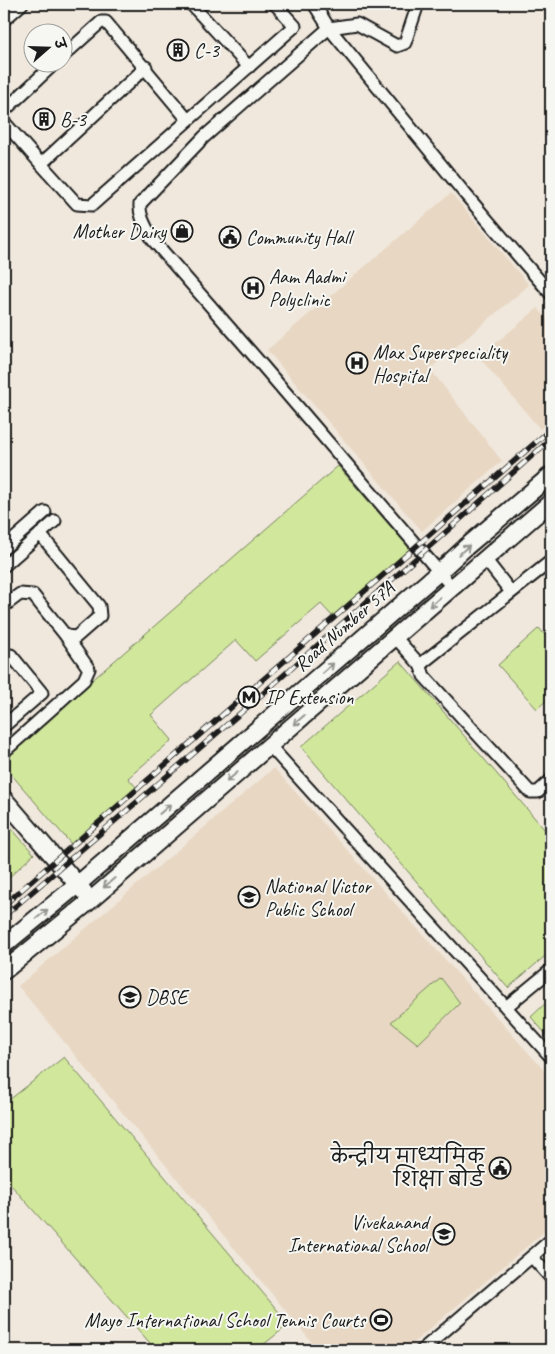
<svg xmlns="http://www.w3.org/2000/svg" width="555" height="1354" font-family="Caveat,'Playpen Sans Deva',sans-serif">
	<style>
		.built { fill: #e8d7c3 }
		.green { fill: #d0e79c; stroke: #76825c }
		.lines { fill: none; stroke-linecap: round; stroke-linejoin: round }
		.street-casing { stroke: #1c1c1c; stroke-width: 15 }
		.secondary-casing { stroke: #1c1c1c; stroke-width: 20 }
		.street { stroke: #f6f6f2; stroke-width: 11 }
		.secondary { stroke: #f6f6f2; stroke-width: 16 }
		.rail-casing { stroke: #1c1c1c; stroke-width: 5.5 }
		.rail { stroke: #f6f6f2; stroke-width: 4; stroke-dasharray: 11; stroke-linecap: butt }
		.oneway { stroke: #949492 }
		.labels { text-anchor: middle; stroke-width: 4; stroke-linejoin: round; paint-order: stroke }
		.poi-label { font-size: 20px; fill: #1c1c1c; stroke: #f6f6f2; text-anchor: start }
		.street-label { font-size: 20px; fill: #1c1c1c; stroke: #f6f6f2 }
	</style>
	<rect width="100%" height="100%" fill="#f0e8dd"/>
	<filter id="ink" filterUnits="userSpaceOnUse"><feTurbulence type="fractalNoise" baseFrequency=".02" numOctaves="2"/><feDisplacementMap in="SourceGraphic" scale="10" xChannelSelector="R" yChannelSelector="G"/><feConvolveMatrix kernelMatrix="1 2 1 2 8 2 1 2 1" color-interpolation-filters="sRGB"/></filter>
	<g filter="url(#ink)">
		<g class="built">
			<polygon points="451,193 529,285 430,369 502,461 422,531 400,506 267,350"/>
			<polygon points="538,308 551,324 551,420 540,429 479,357"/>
			<polygon points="274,768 551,1078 551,1226 405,1350 318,1350 18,986"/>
		</g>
		<g class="green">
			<polygon points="338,466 410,549 333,617 321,604 255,661 236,640 151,715 172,740 128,778 137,788 72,845 4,766 4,757"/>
			<polygon points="539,628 551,642 551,696 537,709 498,665"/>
			<polygon points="400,661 551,837 551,951 508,988 301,747"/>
			<polygon points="4,820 34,854 4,882"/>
			<polygon points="441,978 460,1003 418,1044 391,1022"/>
			<polygon points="551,998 551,1040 531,1017"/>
			<polygon points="64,1057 289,1324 257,1350 156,1350 4,1177 4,1104"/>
		</g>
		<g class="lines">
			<g class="street-casing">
				<g id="street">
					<polyline points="191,4 249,67"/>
					<polyline points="314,4 329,28 466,195 551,294"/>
					<path d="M418 4 405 43 397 46 357 24 329 28 204 137 140 204C139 217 147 228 152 239L262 365 452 587"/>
					<polyline points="4,20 22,4"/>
					<polyline points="62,57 101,22 106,22 188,120"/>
					<polyline points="4,111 56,62"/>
					<polyline points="4,122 41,164 146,67"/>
					<polyline points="41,164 77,204 92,205 295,26 275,4"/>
					<polyline points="4,548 45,512"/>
					<polyline points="485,559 511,592"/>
					<polyline points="551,561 421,664 421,667 424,676 530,792 538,792 551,780"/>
					<polyline points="4,566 55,521"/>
					<polyline points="4,606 20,594 33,595 66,636 76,637 100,616 99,606 40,534"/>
					<polyline points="395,637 421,666"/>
					<polyline points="4,662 11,655 42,693 4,726"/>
					<polyline points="269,745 551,1057"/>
					<polyline points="6,750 84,680 89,669 66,636"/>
					<polyline points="506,1007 551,970"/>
					<polyline points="532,1257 551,1278"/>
					<polyline points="422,1350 551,1240"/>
				</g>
			</g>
			<g class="secondary-casing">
				<g id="secondary">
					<polyline points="4,799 84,892"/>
					<polyline points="4,945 77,885 439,572 466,547 551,475"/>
					<polyline points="4,971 91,900 551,502"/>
				</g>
			</g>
			<use href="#street" class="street"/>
			<use href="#secondary" class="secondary"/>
			<g class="rail-casing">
				<g id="rail">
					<polyline points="4,905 551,429"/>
					<polyline points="4,916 251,704 551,439"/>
				</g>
			</g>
			<use href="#rail" class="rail"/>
		</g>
		<defs><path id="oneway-shaft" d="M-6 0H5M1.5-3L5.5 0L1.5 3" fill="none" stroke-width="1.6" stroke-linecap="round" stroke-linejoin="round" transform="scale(1.25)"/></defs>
		<g class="oneway">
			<use href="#oneway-shaft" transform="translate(464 550) rotate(-42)"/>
			<use href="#oneway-shaft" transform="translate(435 602) rotate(139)"/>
			<use href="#oneway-shaft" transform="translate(328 668) rotate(-41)"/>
			<use href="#oneway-shaft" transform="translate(299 720) rotate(139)"/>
			<use href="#oneway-shaft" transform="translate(232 777) rotate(139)"/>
			<use href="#oneway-shaft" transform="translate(165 809) rotate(-41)"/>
			<use href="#oneway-shaft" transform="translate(109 883) rotate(139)"/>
			<use href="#oneway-shaft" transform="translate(42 914) rotate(-39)"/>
		</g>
	</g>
	<defs>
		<g id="building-ring" transform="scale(1.125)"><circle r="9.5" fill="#f6f6f2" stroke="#1c1c1c" stroke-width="1.5"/><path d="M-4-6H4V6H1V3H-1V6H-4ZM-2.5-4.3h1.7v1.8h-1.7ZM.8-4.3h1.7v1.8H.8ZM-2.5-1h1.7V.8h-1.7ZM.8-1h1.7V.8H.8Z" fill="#1c1c1c"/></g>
		<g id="shop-ring" transform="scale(1.125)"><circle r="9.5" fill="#f6f6f2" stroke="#1c1c1c" stroke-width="1.5"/><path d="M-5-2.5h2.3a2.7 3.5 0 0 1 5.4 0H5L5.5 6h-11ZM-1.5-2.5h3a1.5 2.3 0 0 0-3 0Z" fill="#1c1c1c"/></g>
		<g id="civic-ring" transform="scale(1.125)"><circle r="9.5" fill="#f6f6f2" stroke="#1c1c1c" stroke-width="1.5"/><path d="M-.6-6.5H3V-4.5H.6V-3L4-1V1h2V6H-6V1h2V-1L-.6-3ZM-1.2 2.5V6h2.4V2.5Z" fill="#1c1c1c"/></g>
		<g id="hospital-ring" transform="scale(1.125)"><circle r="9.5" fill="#f6f6f2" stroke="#1c1c1c" stroke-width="1.5"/><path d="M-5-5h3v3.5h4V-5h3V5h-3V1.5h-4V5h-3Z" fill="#1c1c1c"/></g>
		<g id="metro-ring" transform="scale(1.125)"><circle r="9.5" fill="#f6f6f2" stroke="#1c1c1c" stroke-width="1.5"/><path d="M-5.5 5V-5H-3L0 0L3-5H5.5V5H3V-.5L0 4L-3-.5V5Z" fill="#1c1c1c"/></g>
		<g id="school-ring" transform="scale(1.125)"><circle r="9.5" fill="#f6f6f2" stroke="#1c1c1c" stroke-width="1.5"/><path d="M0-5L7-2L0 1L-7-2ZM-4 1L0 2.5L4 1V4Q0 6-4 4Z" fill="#1c1c1c"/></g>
		<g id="stadium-ring" transform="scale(1.125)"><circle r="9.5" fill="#f6f6f2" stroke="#1c1c1c" stroke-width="1.5"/><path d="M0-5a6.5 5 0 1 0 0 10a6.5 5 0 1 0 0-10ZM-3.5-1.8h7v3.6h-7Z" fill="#1c1c1c"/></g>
	</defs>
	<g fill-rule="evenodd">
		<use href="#building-ring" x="178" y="50"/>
		<use href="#building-ring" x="44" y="119"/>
		<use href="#shop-ring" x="182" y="231"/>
		<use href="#civic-ring" x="230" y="237"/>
		<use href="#hospital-ring" x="253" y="288"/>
		<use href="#hospital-ring" x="357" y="363"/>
		<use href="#metro-ring" x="249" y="697"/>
		<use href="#school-ring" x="249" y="897"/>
		<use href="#school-ring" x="130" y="997"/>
		<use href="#civic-ring" x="500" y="1168"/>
		<use href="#school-ring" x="444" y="1234"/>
		<use href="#stadium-ring" x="381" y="1320"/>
	</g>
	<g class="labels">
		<g class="poi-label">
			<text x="194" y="57">C-3</text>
			<text x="60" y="126">B-3</text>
			<text x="166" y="238" text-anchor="end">Mother Dairy</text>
			<text x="246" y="244">Community Hall</text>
			<text x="269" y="283">Aam Aadmi<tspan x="269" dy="23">Polyclinic</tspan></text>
			<text x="373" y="359">Max Superspeciality<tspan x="373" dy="23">Hospital</tspan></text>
			<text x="265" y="704">IP Extension</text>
			<text x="265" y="893">National Victor<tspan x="265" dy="23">Public School</tspan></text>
			<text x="146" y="1004">DBSE</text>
			<text x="484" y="1163" text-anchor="end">केन्द्रीय माध्यमिक<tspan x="484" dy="23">शिक्षा बोर्ड</tspan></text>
			<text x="428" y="1229" text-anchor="end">Vivekanand<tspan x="428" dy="23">International School</tspan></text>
			<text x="365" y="1327" text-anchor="end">Mayo International School Tennis Courts</text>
		</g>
		<g class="street-label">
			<text transform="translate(344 626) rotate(-41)" y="7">Road Number 57A</text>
		</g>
	</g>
	<rect width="555" height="1354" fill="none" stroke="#f6f6f2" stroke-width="20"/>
	<rect x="10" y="10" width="535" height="1334" fill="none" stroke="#1c1c1c" stroke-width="2" filter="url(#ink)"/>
	<g transform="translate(48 48) rotate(70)"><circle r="24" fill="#f6f6f2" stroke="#9f9f9c"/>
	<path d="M0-4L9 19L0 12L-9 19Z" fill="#1c1c1c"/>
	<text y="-8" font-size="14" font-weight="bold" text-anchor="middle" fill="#1c1c1c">उ</text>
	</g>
</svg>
